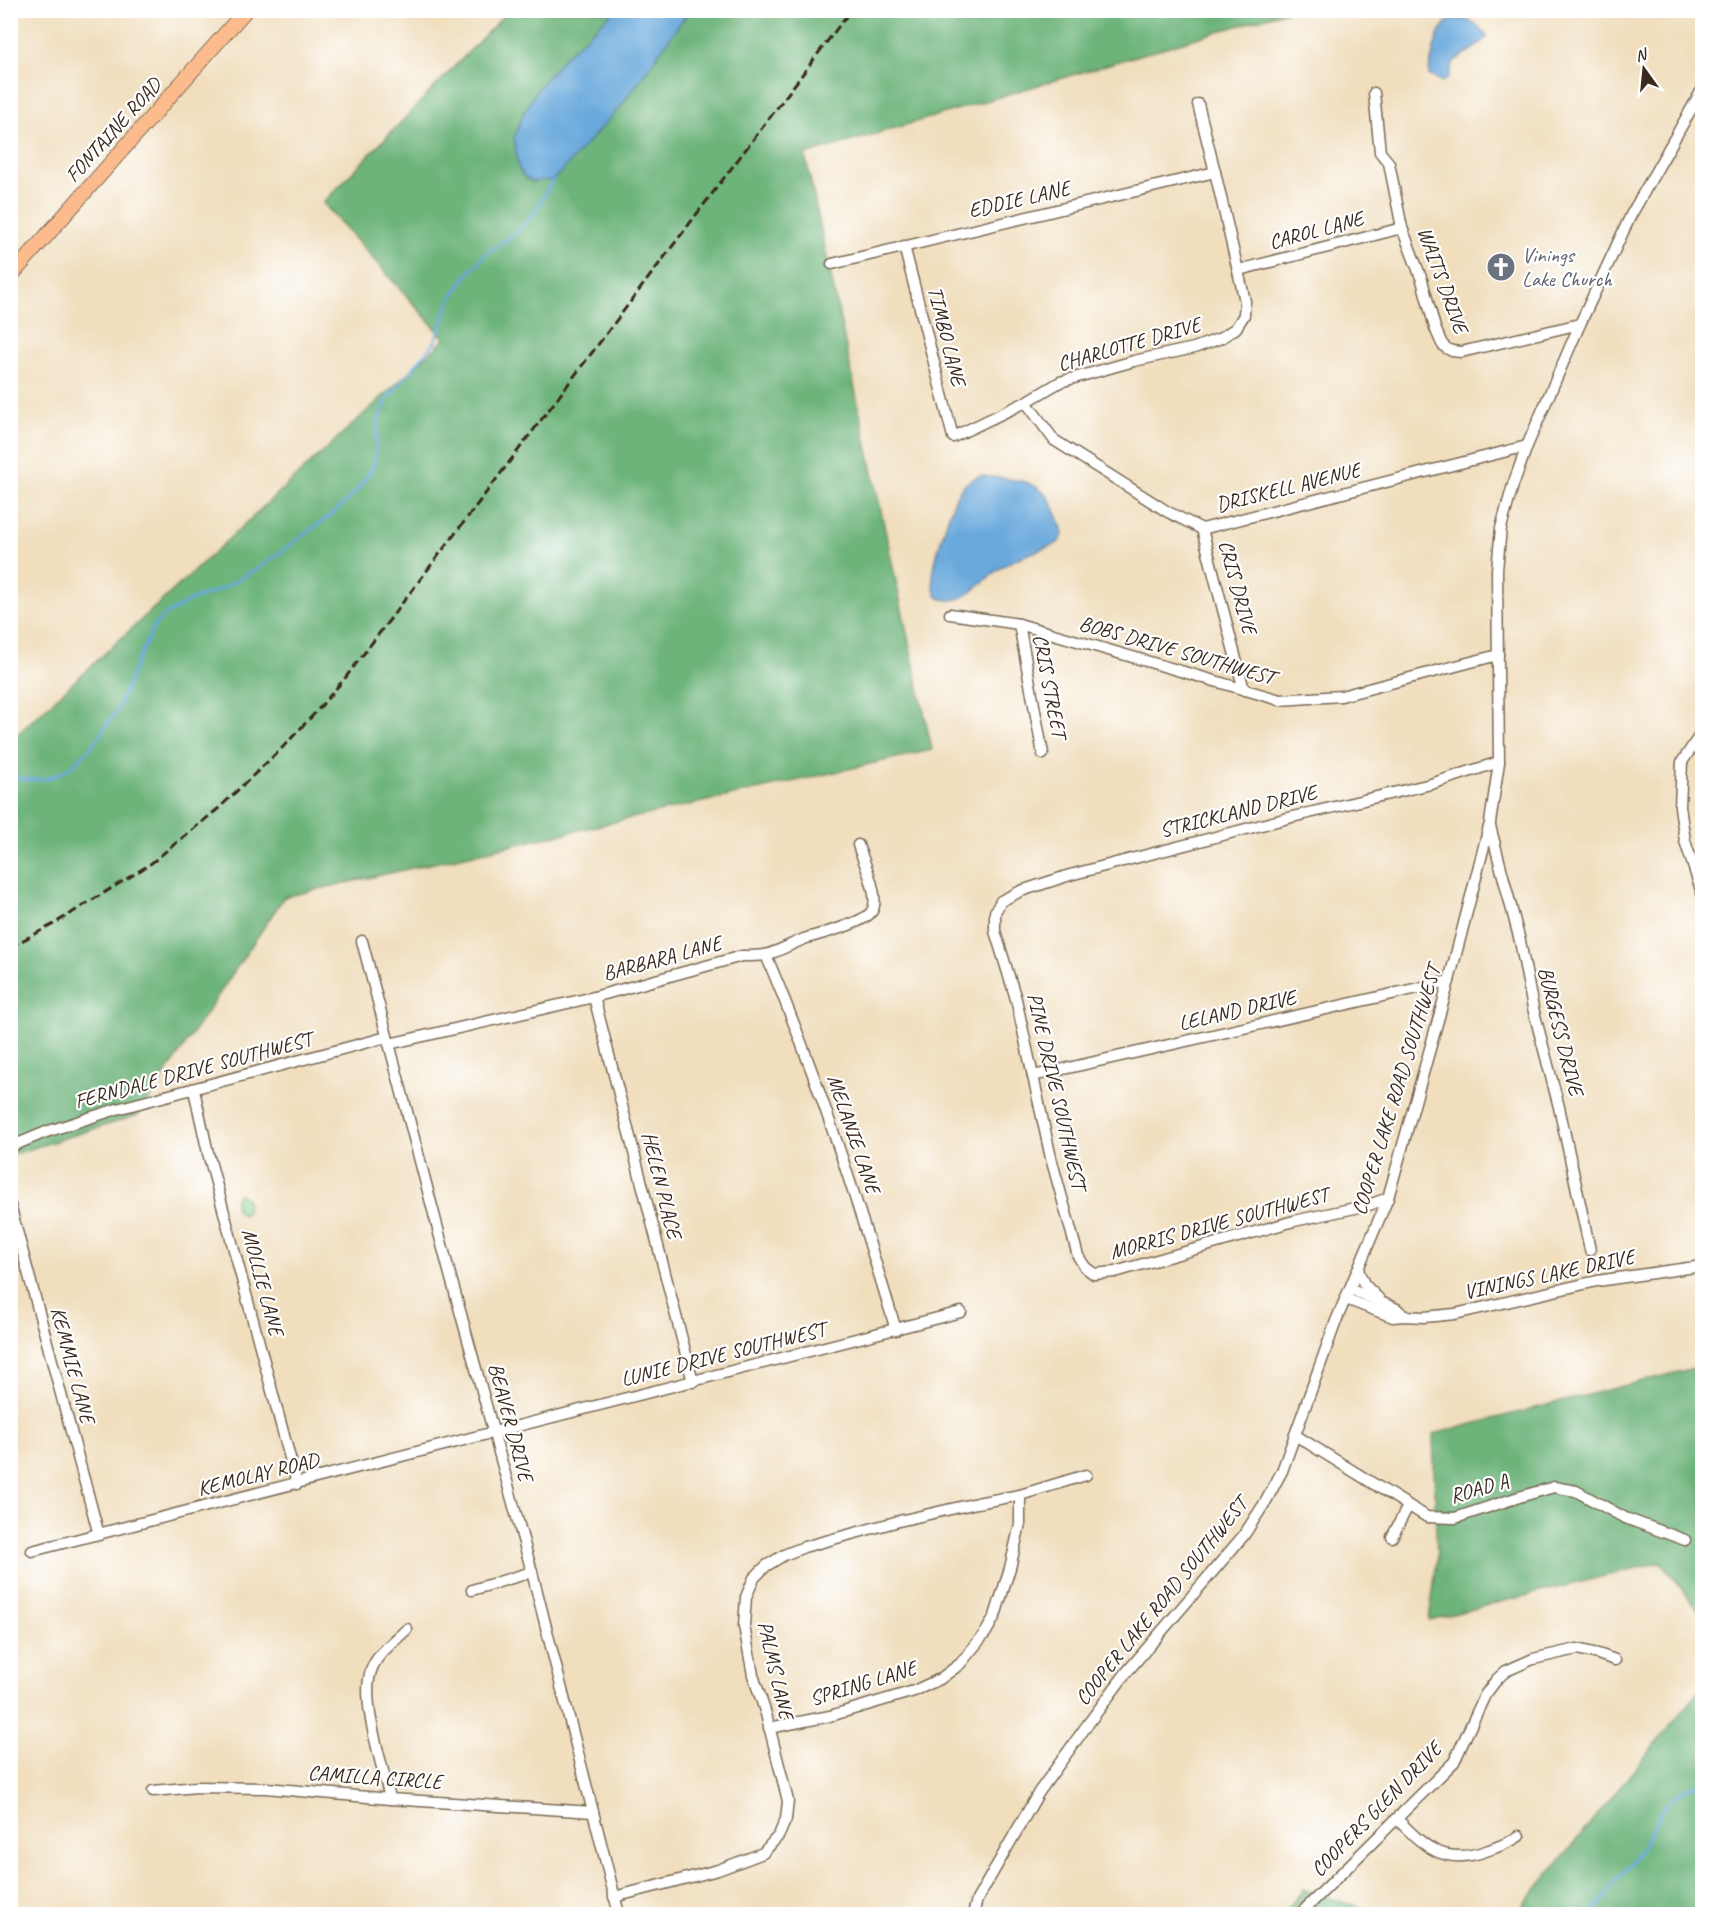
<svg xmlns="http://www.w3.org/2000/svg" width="1713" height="1925" font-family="Caveat,sans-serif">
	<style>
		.green { fill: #87d28f; stroke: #617e56; stroke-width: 1.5 }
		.forest { fill: #6db47a; stroke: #546f4c; stroke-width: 1.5 }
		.water { fill: #67a8db; stroke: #51697c; stroke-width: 1.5 }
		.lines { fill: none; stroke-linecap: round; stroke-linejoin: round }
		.stream { stroke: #67a8db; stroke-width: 3 }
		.minor-casing { stroke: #7a6956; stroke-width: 13 }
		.major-casing { stroke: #7a6956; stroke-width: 16 }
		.minor { stroke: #fff; stroke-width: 10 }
		.major { stroke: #fbbb8d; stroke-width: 14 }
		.rail { stroke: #3b2a1e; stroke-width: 3; stroke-dasharray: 9 4.5; stroke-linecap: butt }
		.labels { text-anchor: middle; stroke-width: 4.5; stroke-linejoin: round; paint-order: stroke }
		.street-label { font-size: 21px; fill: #3b2a1e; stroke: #fff }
		.worship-label { font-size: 21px; fill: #5b616d; stroke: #fff; text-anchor: start }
	</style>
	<rect width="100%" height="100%" fill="#fff"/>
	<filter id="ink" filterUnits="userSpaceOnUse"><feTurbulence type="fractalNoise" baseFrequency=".0167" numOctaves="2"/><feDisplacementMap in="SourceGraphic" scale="12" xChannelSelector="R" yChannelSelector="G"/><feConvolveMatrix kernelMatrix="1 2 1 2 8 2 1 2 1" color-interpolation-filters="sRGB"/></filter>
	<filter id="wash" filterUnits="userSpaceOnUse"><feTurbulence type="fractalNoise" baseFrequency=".008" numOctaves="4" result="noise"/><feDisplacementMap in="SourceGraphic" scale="24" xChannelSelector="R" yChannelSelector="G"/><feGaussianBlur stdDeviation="1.35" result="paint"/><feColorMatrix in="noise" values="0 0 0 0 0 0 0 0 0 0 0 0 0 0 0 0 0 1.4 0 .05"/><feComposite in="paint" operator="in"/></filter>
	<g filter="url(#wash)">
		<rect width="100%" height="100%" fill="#f0debd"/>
		<path class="green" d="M239 1194C248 1198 249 1203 247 1212L243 1215C235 1212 235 1206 235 1198Z"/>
		<g class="forest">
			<polygon points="508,11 1287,11 805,155 932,750 284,897 138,1115 11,1155 11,740 445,339 323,203"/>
			<polygon points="1702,1366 1702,1615 1661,1562 1429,1620 1437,1561 1433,1434"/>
			<polygon points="1702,1687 1702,1914 1516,1914"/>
			<polygon points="1303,1890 1382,1914 1283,1914"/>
		</g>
		<g class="water">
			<polygon points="614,11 689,11 621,106 573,159 553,180 532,182 524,177 518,167 514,138 524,112 539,87 564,57"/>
			<path d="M1454 18C1468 18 1480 25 1487 37L1472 50 1454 61 1448 78 1442 82 1429 75V71C1433 54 1436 24 1454 18Z"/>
			<path d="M982 476C1012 479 1041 478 1054 508 1058 517 1062 525 1063 535L1058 543C1039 551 1019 555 1002 567 982 579 964 610 937 597 935 592 933 587 933 583 931 567 952 499 962 487 969 481 974 477 982 476Z"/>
		</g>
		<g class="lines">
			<g class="stream">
				<polyline points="10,777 30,780 45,779 59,774 72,766 93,745 118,708 135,666 154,626 164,616 191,600 219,590 259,568 331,515 353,495 371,471 375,457 377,427 381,413 387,399 435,342 450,300 467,275 487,253 512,236 533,215 553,180"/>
				<polyline points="1592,1914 1643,1846 1664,1807 1675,1796 1687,1788 1702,1783"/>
			</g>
		</g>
	</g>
	<g filter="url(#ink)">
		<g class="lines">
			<g class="minor-casing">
				<g id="minor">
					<polyline points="1374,93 1380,152 1389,163 1402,228 1422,280 1435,328 1442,344 1446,348 1452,351 1461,352 1580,324"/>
					<polyline points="904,246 953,437 1026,402 1060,382 1134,361 1194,348 1221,338 1236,328 1244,315 1245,301 1215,172 1198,104"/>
					<polyline points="832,264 1215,172"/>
					<polyline points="1239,270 1402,228"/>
					<polyline points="1026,402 1054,440 1168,512 1202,529 1527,446"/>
					<polyline points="1202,529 1244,690"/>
					<polyline points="950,614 1019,624 1280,700 1341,696 1498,655"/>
					<polyline points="1019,624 1043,754"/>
					<polyline points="1702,732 1682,762 1680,807 1685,841 1702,893"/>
					<polyline points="1490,826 1520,941 1533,1008 1559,1107 1590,1250"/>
					<polyline points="362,941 449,1271 532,1572 619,1914"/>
					<path d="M766 955C818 1077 858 1203 896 1330"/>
					<polyline points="594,997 693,1382"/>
					<path d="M389 1044 594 997 742 956C750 956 758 956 765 955 778 952 791 944 804 939 819 934 864 924 872 911 881 897 863 861 858 845"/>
					<polyline points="1033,1076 1449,981"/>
					<polyline points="194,1090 208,1153 297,1484"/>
					<polyline points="10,1147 46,1132 117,1109 387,1037"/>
					<polyline points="1388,1198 1369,1205 1294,1221 1115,1272 1094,1274 1085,1267 1078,1256 1051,1158 1016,999 995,931 995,912 1001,901 1021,891 1070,875 1288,818 1431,784 1499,762"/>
					<polyline points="10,1205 99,1535"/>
					<polyline points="1358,1270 1364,1284 1379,1299"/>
					<polyline points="1350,1289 1397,1309 1404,1316"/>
					<polyline points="1346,1299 1393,1317 1404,1316 1424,1317 1455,1314 1597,1281 1702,1266"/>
					<polyline points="1295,1435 1427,1517 1455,1518 1519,1497 1554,1487 1576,1491 1625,1518 1685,1540"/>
					<polyline points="1392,1537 1408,1506"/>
					<polyline points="32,1551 961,1312"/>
					<polyline points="472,1590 532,1572"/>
					<polyline points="769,1728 830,1716 914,1691 940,1679 960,1664 986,1632 995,1616 1010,1568 1020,1524 1020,1495"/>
					<polyline points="153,1791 197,1787 266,1788 390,1799 593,1812"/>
					<path d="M390 1799C383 1766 360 1701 371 1671 376 1654 395 1641 407 1629"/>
					<path d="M1397 1819C1425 1847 1444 1866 1486 1851 1498 1847 1509 1843 1519 1836"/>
					<polyline points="614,1897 718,1870 763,1853 779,1835 786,1819 788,1801 766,1714 753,1675 744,1626 746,1597 754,1578 766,1566 784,1555 804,1547 899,1521 977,1503 1020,1495 1086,1475"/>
					<polyline points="973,1914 977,1900 1039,1792 1085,1728 1126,1673 1244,1535 1266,1501 1282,1471 1336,1321 1388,1198 1449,981 1490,823 1499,762 1497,570 1501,528 1513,485 1527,446 1580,324 1631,215 1702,90"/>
					<polyline points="1300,1914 1454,1762 1485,1695 1497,1679 1506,1671 1533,1659 1577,1649 1598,1654 1615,1660"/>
				</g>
			</g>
			<g class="major-casing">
				<polyline id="major" points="10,277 246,10"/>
			</g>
			<use href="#minor" class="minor"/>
			<use href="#major" class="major"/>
			<polyline class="rail" points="10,947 52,925 149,865 219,808 283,747 315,713 346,677 470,514 851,10"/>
		</g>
	</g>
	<defs>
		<g id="church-disc" transform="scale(1.5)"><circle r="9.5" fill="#6b7280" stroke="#fff"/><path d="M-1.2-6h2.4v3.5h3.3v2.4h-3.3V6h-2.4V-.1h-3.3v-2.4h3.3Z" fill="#fff"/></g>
	</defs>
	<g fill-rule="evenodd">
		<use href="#church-disc" x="1501" y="267"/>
	</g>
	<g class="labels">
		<g class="street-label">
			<text transform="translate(113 130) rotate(-48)" y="7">FONTAINE ROAD</text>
			<text transform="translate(1019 199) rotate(-13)" y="7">EDDIE LANE</text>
			<text transform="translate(1316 230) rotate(-15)" y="7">CAROL LANE</text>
			<text transform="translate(1443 280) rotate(70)" y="7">WAITS DRIVE</text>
			<text transform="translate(947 336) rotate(76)" y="7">TIMBO LANE</text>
			<text transform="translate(1129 344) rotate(-16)" y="7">CHARLOTTE DRIVE</text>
			<text transform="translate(1288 487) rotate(-14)" y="7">DRISKELL AVENUE</text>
			<text transform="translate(1238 587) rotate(75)" y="7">CRIS DRIVE</text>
			<text transform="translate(1177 650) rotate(16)" y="7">BOBS DRIVE SOUTHWEST</text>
			<text transform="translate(1050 686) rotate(79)" y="7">CRIS STREET</text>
			<text transform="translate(1238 811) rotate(-14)" y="7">STRICKLAND DRIVE</text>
			<text transform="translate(662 958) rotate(-15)" y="7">BARBARA LANE</text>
			<text transform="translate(1237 1010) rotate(-13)" y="7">LELAND DRIVE</text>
			<text transform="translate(1561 1031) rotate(76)" y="7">BURGESS DRIVE</text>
			<text transform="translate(193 1070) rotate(-15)" y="7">FERNDALE DRIVE SOUTHWEST</text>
			<text transform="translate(1396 1090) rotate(-73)" y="7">COOPER LAKE ROAD SOUTHWEST</text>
			<text transform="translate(1057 1091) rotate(77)" y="7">PINE DRIVE SOUTHWEST</text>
			<text transform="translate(854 1134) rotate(71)" y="7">MELANIE LANE</text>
			<text transform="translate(662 1185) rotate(76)" y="7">HELEN PLACE</text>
			<text transform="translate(1219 1223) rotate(-15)" y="7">MORRIS DRIVE SOUTHWEST</text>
			<text transform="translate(1549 1274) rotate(-12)" y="7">VININGS LAKE DRIVE</text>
			<text transform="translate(263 1282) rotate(75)" y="7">MOLLIE LANE</text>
			<text transform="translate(723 1354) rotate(-14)" y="7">LUNIE DRIVE SOUTHWEST</text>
			<text transform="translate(73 1365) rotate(75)" y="7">KEMMIE LANE</text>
			<text transform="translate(511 1422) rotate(75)" y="7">BEAVER DRIVE</text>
			<text transform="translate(258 1474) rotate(-14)" y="7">KEMOLAY ROAD</text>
			<text transform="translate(1479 1488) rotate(-16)" y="7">ROAD A</text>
			<text transform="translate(1161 1601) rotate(-51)" y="7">COOPER LAKE ROAD SOUTHWEST</text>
			<text transform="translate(776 1670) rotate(77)" y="7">PALMS LANE</text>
			<text transform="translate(863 1683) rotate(-17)" y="7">SPRING LANE</text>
			<text transform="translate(375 1777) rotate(4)" y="7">CAMILLA CIRCLE</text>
			<text transform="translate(1376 1809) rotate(-46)" y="7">COOPERS GLEN DRIVE</text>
		</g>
		<g class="worship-label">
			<text x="1522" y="262">Vinings<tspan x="1522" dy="24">Lake Church</tspan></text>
		</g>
	</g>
	<rect width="1713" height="1925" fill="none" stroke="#fff" stroke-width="36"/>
	<g transform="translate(1644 69) rotate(345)" stroke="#ffffff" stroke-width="4.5" paint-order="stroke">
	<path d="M0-4.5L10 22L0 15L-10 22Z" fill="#3b2a1e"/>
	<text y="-9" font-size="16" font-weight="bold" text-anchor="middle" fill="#3b2a1e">N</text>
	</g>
</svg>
